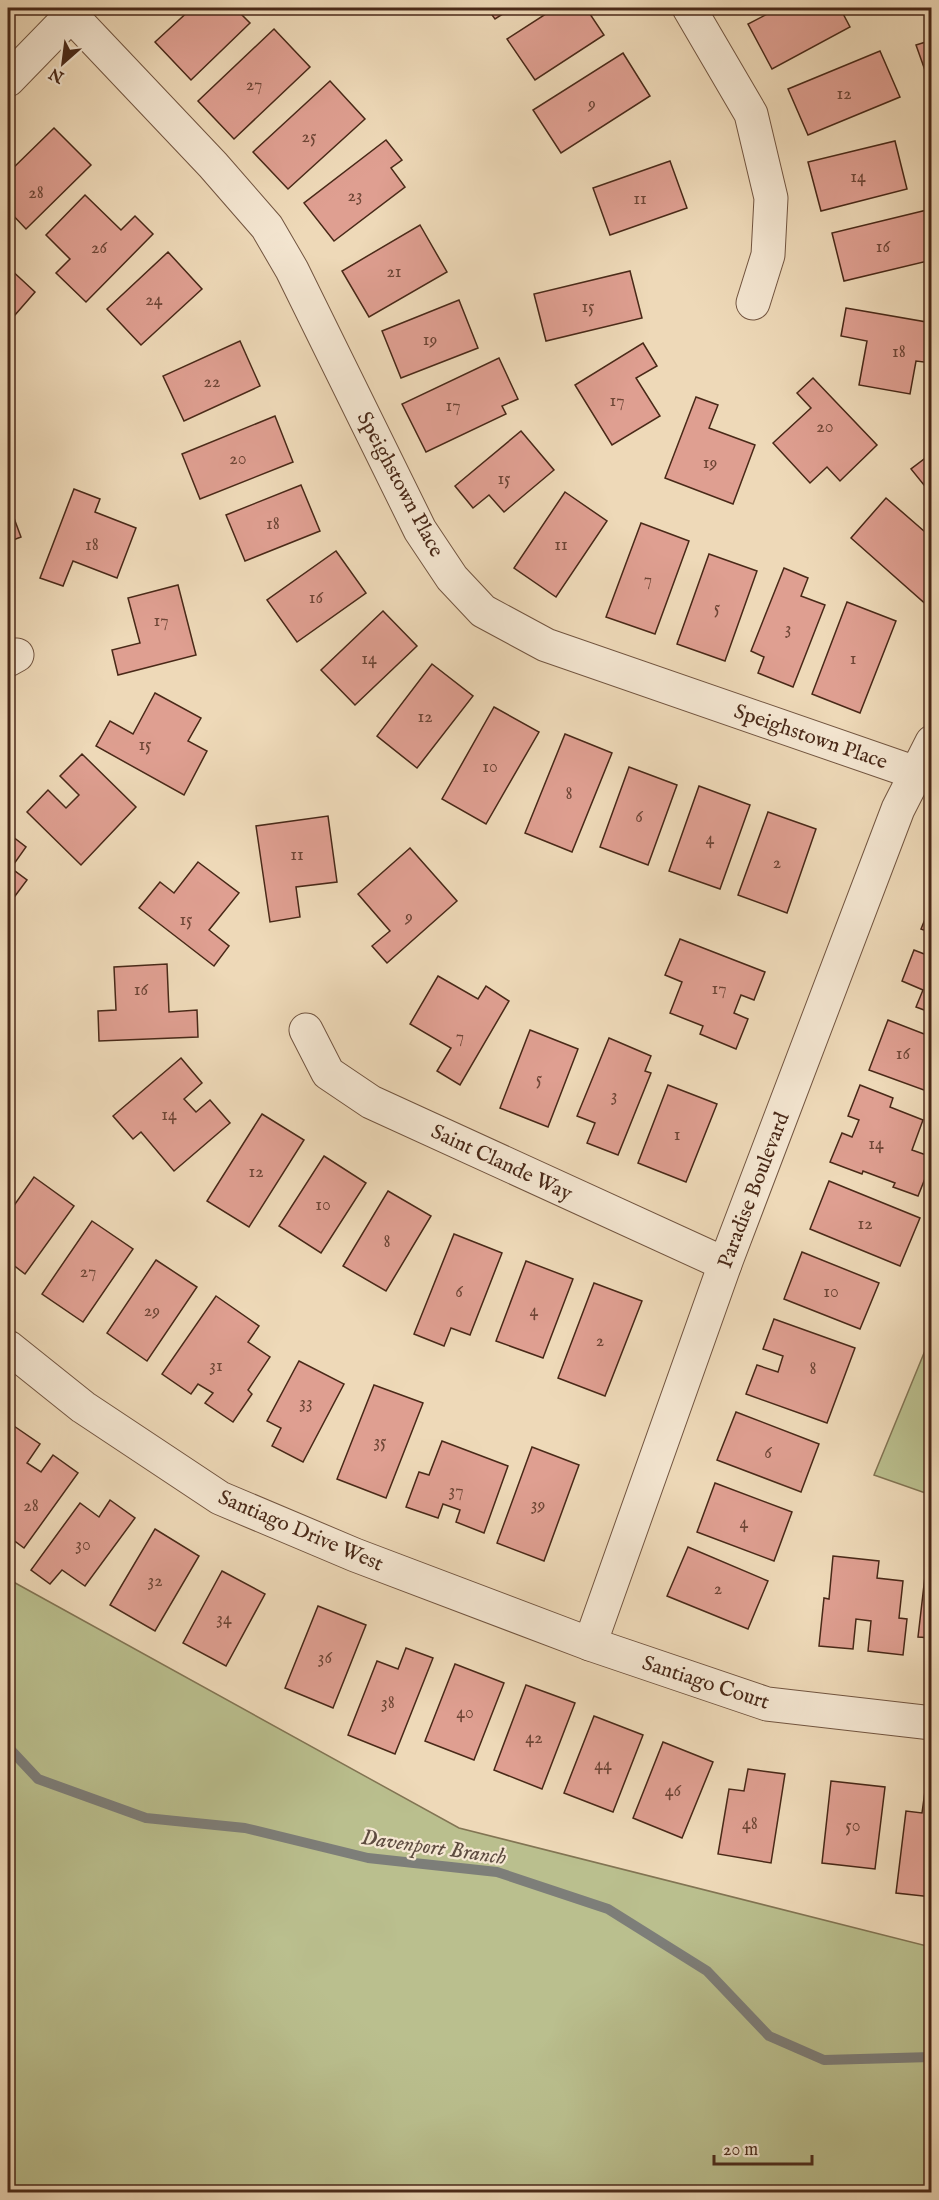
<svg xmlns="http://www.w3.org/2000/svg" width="939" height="2200" font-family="'IM FELL English',serif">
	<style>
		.green { fill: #babf8e; stroke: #827453; stroke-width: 1.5 }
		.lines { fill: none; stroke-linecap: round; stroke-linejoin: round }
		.stream { stroke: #7d7e79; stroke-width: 10 }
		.building { fill: #df9f91; stroke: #492918; stroke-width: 1.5 }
		.minor-casing { stroke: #725540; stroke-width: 35 }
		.minor { stroke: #f4e6d1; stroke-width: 33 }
		.labels { text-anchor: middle; stroke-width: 4.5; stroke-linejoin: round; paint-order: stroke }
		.number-label { font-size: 18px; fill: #6e4636 }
		.street-label { font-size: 21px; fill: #492918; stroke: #f4e6d1 }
		.water-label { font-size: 22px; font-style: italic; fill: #5e4c40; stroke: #f4e6d1 }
	</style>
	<rect width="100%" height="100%" fill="#eed9b8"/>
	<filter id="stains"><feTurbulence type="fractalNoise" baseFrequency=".00333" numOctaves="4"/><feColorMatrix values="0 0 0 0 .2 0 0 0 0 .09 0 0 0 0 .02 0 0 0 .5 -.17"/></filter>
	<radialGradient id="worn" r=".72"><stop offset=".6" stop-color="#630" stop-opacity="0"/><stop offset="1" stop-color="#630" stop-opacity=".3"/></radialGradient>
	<g class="green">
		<polygon points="931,1336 931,1495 874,1475"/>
		<polygon points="8,1579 459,1828 931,1947 931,2192 8,2192"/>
	</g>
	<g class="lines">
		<polyline class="stream" points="8,1747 38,1779 146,1818 245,1828 368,1858 497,1872 608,1909 707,1971 769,2036 824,2060 932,2057"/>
	</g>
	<g class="building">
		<polygon points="192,8 235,8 250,23 191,80 155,42"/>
		<polygon points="487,8 512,8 495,19"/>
		<polygon points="555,8 586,8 604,35 535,80 507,39"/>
		<polygon points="779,8 840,8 850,27 772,69 748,24"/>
		<polygon points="274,29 310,67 234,139 198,101"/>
		<polygon points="932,40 932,90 916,45"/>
		<polygon points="880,51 900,97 808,135 788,89"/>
		<polygon points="623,53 650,96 561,153 533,110"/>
		<polygon points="330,81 365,119 288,189 253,152"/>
		<polygon points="54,128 91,165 26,229 8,210 8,173"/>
		<polygon points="386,140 402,160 391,168 405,187 334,241 304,203"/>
		<polygon points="895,141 907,189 821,211 808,162"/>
		<polygon points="670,161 687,208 610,235 593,188"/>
		<polygon points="85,195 121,230 135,216 153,234 86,302 56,273 70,259 46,235"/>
		<polygon points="931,209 932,260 844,281 832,233"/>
		<polygon points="420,225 447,272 369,317 342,271"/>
		<polygon points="168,252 202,289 141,345 107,309"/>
		<polygon points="8,267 35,292 8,323"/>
		<polygon points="630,271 642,318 546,341 534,294"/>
		<polygon points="459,300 478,348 401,378 382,331"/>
		<polygon points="846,308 932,323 932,363 916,361 910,394 859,385 867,341 841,336"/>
		<polygon points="240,341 260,386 184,421 163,376"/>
		<polygon points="643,343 657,366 636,378 660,416 612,445 575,385"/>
		<polygon points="499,358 518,399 502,406 506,414 426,452 402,404"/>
		<polygon points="813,378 877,445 840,481 827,467 810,483 773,443 811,408 797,393"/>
		<polygon points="696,397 718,405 709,428 755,445 733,504 665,478"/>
		<polygon points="275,416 293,462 200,499 182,454"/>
		<polygon points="521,431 554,470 504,512 489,495 473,508 455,486"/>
		<polygon points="932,453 932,495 911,469"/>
		<polygon points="301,485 320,531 245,561 226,515"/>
		<polygon points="74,489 100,499 95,512 136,528 117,578 73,561 63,586 40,578"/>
		<polygon points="565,492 607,521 556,597 514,568"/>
		<polygon points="886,498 932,538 932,605 929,607 851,538"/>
		<polygon points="8,502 21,537 8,542"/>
		<polygon points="641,523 689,541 655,634 606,617"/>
		<polygon points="336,551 366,593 297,642 267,600"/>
		<polygon points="709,554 757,571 725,661 677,644"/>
		<polygon points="784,568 808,578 801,596 825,605 793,687 758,673 764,657 751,651"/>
		<polygon points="178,585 196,655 118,675 112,650 140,643 128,598"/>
		<polygon points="847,602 896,621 860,713 812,694"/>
		<polygon points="383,611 417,646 355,705 321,670"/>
		<polygon points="432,664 473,696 417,768 377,736"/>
		<polygon points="155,693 201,718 188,741 207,751 184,795 96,746 110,721 133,734"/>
		<polygon points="494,707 539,732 486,824 442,799"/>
		<polygon points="565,734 612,753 572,852 525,833"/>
		<polygon points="82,754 136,807 81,865 27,812 48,790 66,808 79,795 60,776"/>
		<polygon points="629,767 677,785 648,865 600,847"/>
		<polygon points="699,786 750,805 720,889 669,871"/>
		<polygon points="768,812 816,829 787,913 738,895"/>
		<polygon points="328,816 337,882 296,887 300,917 270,922 256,826"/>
		<polygon points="8,833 26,847 11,868 27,880 12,900 8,896"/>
		<polygon points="410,848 457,901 387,963 372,946 390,931 358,894"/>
		<polygon points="198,862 239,893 209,930 229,946 214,966 139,908 160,882 174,893"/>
		<polygon points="932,902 932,933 921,929"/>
		<polygon points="680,939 765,972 754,1000 741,995 734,1013 748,1019 736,1049 700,1034 703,1026 670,1013 682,982 665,975"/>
		<polygon points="914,950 932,957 932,1013 916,1007 923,990 902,981"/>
		<polygon points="167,964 169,1012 197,1010 198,1037 99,1041 98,1011 116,1010 114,967"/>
		<polygon points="438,976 478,999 486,986 509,1001 460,1085 437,1071 451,1048 410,1024"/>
		<polygon points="888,1020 932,1037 932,1093 869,1070"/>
		<polygon points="530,1030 578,1049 548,1127 500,1108"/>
		<polygon points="609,1038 651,1056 645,1071 651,1073 618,1155 587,1143 595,1123 577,1116"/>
		<polygon points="181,1058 202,1083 184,1099 196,1112 210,1100 230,1123 174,1171 141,1132 133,1139 113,1116"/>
		<polygon points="668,1085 717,1104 686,1182 638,1163"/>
		<polygon points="860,1085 893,1098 890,1107 923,1120 912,1150 932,1157 932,1161 918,1196 893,1187 895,1183 863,1171 862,1174 830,1162 842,1133 852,1137 859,1120 848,1116"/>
		<polygon points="262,1114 304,1140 249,1227 207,1201"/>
		<polygon points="324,1156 366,1183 321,1253 279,1226"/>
		<polygon points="8,1159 14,1164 8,1172"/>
		<polygon points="34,1177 74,1206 25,1274 8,1261 8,1214"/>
		<polygon points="829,1181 920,1218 900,1266 810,1229"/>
		<polygon points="388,1191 431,1216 386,1291 343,1266"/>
		<polygon points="92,1221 133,1249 83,1322 42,1294"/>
		<polygon points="454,1234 502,1253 470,1335 451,1328 444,1346 414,1334"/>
		<polygon points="802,1252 879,1283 860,1329 784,1299"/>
		<polygon points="156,1260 197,1287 147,1361 107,1333"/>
		<polygon points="526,1261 573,1279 543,1358 496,1341"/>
		<polygon points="594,1283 642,1301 605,1396 558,1378"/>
		<polygon points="216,1296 259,1326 248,1342 270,1357 248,1390 252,1394 233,1422 205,1403 213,1393 198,1384 191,1394 162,1374"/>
		<polygon points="774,1319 855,1348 827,1423 746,1394 757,1365 778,1372 783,1356 763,1349"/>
		<polygon points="299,1361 344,1384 303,1462 272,1446 281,1428 267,1421"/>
		<polygon points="374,1385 423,1403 386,1498 337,1479"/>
		<polygon points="736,1412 819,1444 801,1492 717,1460"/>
		<polygon points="11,1424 40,1444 27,1463 41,1472 53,1455 78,1473 24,1548 8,1536 8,1429"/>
		<polygon points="442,1441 508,1466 484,1533 456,1522 460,1510 443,1504 438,1518 406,1507 419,1472 429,1475"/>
		<polygon points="532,1447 579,1465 544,1561 497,1543"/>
		<polygon points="715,1483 792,1512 774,1561 697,1532"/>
		<polygon points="110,1500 135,1518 85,1586 62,1570 50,1584 31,1570 80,1503 99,1517"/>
		<polygon points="155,1529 199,1556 155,1631 110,1605"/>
		<polygon points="688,1547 768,1581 748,1629 667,1596"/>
		<polygon points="833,1556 879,1561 877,1578 903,1581 899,1618 907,1619 903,1655 868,1651 871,1621 856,1619 853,1649 819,1646 824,1598 829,1599"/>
		<polygon points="927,1559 932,1559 932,1638 918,1637"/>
		<polygon points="222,1571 265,1594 226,1666 183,1643"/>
		<polygon points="318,1606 366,1625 333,1708 285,1688"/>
		<polygon points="406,1648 433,1658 395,1754 348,1735 377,1661 398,1669"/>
		<polygon points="455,1664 504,1683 474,1760 425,1741"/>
		<polygon points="526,1685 575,1703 542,1789 494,1770"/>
		<polygon points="594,1716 643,1735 613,1812 564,1793"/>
		<polygon points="663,1742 713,1762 682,1838 633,1818"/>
		<polygon points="748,1769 785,1774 771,1863 718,1854 729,1789 744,1791"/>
		<polygon points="831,1781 885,1787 875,1869 822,1863"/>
		<polygon points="925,1791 932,1792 932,1897 896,1893 906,1811 922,1813"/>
	</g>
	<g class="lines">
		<g class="minor-casing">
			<g id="minor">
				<polyline points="689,8 751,114 771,198 768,255 753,303"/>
				<polyline points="70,14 213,165 267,227 292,270 420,530 452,578 483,611 546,645 916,773"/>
				<polyline points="8,80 78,8"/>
				<polyline points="8,660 17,655"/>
				<polyline points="306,1030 328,1073 371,1102 725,1264"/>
				<polyline points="8,1347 83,1407 220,1498 355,1555 590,1644 767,1704 932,1723"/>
				<polyline points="590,1644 725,1264 898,809 932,742"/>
			</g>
		</g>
		<use href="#minor" class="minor"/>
	</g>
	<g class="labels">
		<g class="number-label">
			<text x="254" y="90">27</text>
			<text x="844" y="99">12</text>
			<text x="592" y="109">9</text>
			<text x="309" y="142">25</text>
			<text x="858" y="182">14</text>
			<text x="36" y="198">28</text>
			<text x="355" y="201">23</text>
			<text x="640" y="204">11</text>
			<text x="883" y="252">16</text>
			<text x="99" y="253">26</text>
			<text x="394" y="277">21</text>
			<text x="154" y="305">24</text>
			<text x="588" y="312">15</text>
			<text x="430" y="345">19</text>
			<text x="899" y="357">18</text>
			<text x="212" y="387">22</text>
			<text x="617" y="406">17</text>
			<text x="453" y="411">17</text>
			<text x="825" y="432">20</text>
			<text x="238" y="464">20</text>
			<text x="710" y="468">19</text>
			<text x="504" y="484">15</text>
			<text x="273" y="529">18</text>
			<text x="92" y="550">18</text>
			<text x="561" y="550">11</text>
			<text x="648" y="585">7</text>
			<text x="316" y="603">16</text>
			<text x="717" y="613">5</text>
			<text x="161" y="626">17</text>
			<text x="788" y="634">3</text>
			<text x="369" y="664">14</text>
			<text x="853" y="664">1</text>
			<text x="425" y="722">12</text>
			<text x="145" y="750">15</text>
			<text x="490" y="772">10</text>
			<text x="569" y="799">8</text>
			<text x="639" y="822">6</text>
			<text x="710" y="844">4</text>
			<text x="297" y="860">11</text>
			<text x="777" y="868">2</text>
			<text x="409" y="922">9</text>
			<text x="186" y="925">15</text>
			<text x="719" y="994">17</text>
			<text x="141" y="995">16</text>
			<text x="460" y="1042">7</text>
			<text x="903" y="1059">16</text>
			<text x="539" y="1084">5</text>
			<text x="614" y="1101">3</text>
			<text x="169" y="1120">14</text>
			<text x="677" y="1140">1</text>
			<text x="876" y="1149">14</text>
			<text x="256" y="1177">12</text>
			<text x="323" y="1210">10</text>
			<text x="865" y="1229">12</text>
			<text x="387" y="1247">8</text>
			<text x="88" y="1277">27</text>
			<text x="459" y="1297">6</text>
			<text x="831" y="1297">10</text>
			<text x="152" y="1316">29</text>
			<text x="534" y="1316">4</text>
			<text x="600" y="1346">2</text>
			<text x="216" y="1371">31</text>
			<text x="813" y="1374">8</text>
			<text x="306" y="1408">33</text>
			<text x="380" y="1447">35</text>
			<text x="768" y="1458">6</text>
			<text x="456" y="1496">37</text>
			<text x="538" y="1510">39</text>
			<text x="31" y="1511">28</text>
			<text x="744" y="1528">4</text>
			<text x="83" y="1550">30</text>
			<text x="155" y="1586">32</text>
			<text x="718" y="1594">2</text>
			<text x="224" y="1624">34</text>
			<text x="325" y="1663">36</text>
			<text x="388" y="1708">38</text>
			<text x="465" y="1718">40</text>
			<text x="534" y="1743">42</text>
			<text x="603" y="1770">44</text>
			<text x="673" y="1796">46</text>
			<text x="750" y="1829">48</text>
			<text x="853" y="1831">50</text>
		</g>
		<g class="street-label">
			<text transform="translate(401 484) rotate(62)" y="7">Speighstown Place</text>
			<text transform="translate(811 736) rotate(19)" y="7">Speighstown Place</text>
			<text transform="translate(502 1162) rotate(25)" y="7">Saint Clande Way</text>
			<text transform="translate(753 1190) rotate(-69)" y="7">Paradise Boulevard</text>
			<text transform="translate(301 1530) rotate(23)" y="7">Santiago Drive West</text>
			<text transform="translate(706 1682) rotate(18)" y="7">Santiago Court</text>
		</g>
		<g class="water-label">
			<text transform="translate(434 1846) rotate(8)" y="8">Davenport Branch</text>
		</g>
	</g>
	<rect width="939" height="2200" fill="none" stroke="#eed9b8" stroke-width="30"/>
	<rect x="9" y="9" width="921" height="2182" fill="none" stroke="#492918" stroke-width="3"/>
	<rect x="15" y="15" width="909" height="2170" fill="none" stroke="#492918" stroke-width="1.5"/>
	<g transform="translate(63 63) rotate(208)" stroke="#f4e6d1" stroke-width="4.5" paint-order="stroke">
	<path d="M0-4.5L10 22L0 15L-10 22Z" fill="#492918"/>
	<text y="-9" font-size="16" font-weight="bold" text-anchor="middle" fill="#492918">N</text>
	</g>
	<path d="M714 2155v9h98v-9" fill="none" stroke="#492918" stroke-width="3"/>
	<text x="723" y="2155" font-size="18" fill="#492918" stroke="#f4e6d1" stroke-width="4.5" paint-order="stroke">20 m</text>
	<rect width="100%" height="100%" filter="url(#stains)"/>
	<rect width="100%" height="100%" fill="url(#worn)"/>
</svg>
